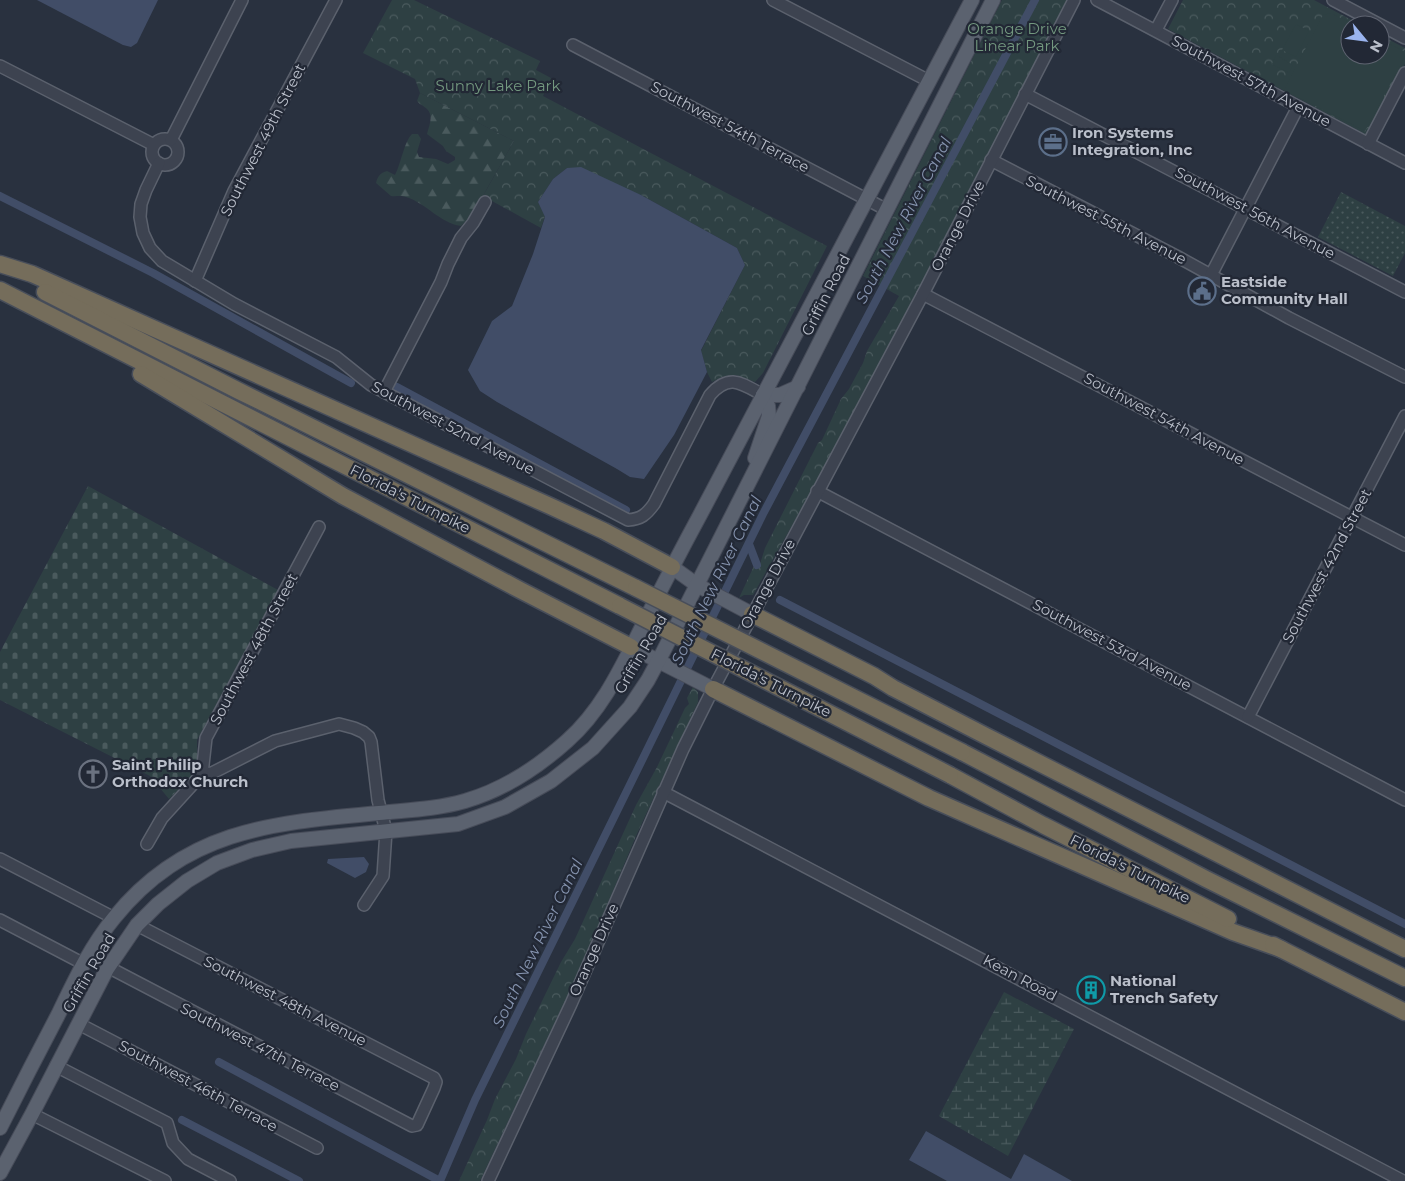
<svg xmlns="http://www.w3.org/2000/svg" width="1405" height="1181" font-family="Montserrat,sans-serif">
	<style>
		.grass { fill: url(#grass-dots) }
		.forest { fill: url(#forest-firs) }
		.wetland { fill: url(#wetland-marsh) }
		.cemetery { fill: url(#cemetery-stones) }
		.park { fill: url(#park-crowns) }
		.pitch { fill: #2e4043 }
		.water { fill: #414d67 }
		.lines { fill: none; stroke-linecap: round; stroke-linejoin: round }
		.canal { stroke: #414d67; stroke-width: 8 }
		.minor-casing { stroke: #5b616d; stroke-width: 14 }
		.major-casing { stroke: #474c59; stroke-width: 16 }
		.highway-casing { stroke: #484e5a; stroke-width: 19 }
		.minor { stroke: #3d4350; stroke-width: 11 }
		.major { stroke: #5b626f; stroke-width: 14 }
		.highway { stroke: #756d5b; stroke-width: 16 }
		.highway-bridge-casing { stroke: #484e5a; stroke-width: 19; stroke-linecap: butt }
		.highway-bridge { stroke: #756d5b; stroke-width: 16 }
		.labels { text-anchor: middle; stroke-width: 4.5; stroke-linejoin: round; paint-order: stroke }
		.park-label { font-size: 15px; fill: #73987f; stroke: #222835 }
		.street-label { font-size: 15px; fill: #babfca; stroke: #222835 }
		.poi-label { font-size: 15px; font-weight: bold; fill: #babfca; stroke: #222835; text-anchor: start }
		.water-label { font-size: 16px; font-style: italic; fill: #8593ae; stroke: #222835 }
	</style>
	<defs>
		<pattern id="grass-dots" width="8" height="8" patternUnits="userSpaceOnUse" patternTransform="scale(1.25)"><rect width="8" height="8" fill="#2e4043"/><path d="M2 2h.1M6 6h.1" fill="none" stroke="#4a5a5d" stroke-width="1.8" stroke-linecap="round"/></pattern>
		<pattern id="forest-firs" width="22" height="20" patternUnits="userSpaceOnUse" patternTransform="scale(1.25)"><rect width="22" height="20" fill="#2e4043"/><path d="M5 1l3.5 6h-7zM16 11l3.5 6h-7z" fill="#4a5a5d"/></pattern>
		<pattern id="wetland-marsh" width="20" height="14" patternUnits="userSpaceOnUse" patternTransform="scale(1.25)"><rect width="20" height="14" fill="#2e4043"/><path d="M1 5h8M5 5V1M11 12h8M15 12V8" fill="none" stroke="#4a5a5d"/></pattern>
		<pattern id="cemetery-stones" width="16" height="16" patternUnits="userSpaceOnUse" patternTransform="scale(1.25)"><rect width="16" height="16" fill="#2e4043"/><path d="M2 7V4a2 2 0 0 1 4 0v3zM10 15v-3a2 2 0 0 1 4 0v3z" fill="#4a5a5d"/></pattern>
		<pattern id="park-crowns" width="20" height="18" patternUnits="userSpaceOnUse" patternTransform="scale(1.25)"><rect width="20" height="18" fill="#2e4043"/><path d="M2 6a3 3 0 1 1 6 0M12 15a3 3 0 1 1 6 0" fill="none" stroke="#4a5a5d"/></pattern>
	</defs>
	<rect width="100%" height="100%" fill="#29313f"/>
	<polygon class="grass" points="1341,192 1405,226 1405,253 1393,276 1318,237"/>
	<path class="forest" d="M420 93 514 141 472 215 461 226C440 223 426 203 406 197 400 195 396 197 391 196L376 183C378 175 381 173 387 171L395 175C401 164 404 142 412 134H418L421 139 417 152 419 157 436 159 448 164 455 160V157L446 151 443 146 427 134C429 126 434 116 427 109 423 105 420 105 417 101Z"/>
	<polygon class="wetland" points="1004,992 1074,1029 1008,1156 939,1116"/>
	<polygon class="cemetery" points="88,486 278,590 197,740 197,771 169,799 150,776 0,700 0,652"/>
	<g class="park">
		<polygon points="392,0 414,0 540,61 536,70 551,78 543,96 827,246 763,373 755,382 736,375 722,377 712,382 707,372 701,351 745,265 737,248 641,195 567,168 553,179 538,202 545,216 541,228 483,196 514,141 420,93 415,79 363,53"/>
		<path d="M1002 0H1071C968 200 864 399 753 595H744L739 598 754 566 760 564 765 548 818 443 822 440 841 399 849 389 863 363 867 351 899 296 863 276Z"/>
		<polygon points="1183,0 1314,0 1361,25 1350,25 1350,55 1380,55 1380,35 1405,48 1405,64 1367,135 1168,29"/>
		<polygon points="693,687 698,692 698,702 636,836 582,965 480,1181 459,1181 487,1120 495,1099 516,1059 526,1034 561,962 575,939 636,805 657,767 685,708 689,704 687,698"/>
	</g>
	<g class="pitch">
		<polygon points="1331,13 1354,25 1350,25 1350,55 1380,55 1380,39 1405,52 1405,56 1365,131 1284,90 1323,15"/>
		<polygon points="1296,24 1309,31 1296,57 1282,50"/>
		<polygon points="1276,55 1293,65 1289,73 1272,64"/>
	</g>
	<g class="water">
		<polygon points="37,0 158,0 137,43 131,47 123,45"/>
		<polygon points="581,167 641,195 737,248 745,265 701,350 707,372 674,435 644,479 630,477 617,469 497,402 480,391 468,370 492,321 512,306 533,254 545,217 538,202 553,179 567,168"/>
		<polygon points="364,857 369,864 366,872 355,878 327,863 328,859"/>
		<polygon points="926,1131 1011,1179 1024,1154 1072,1181 947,1181 909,1160"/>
	</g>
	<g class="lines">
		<g class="canal">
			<polyline points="0,196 153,273 351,383"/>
			<polyline points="397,387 626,510"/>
			<polyline points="749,544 757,565"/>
			<polyline points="780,600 1405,924"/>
			<polyline points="219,1062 440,1181"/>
			<polyline points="182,1120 299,1181"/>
			<polyline points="440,1181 475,1100 763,514 1035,0"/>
		</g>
		<g class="minor-casing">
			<g id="minor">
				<polyline points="773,0 929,81"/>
				<polyline points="1097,0 1405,163"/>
				<polyline points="1333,0 1405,38"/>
				<polyline points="1156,30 1172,0"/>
				<polyline points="573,45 887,210"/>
				<polyline points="0,66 154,145"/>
				<polyline points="1025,94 1405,292"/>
				<circle cx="165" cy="152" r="13"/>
				<polyline points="171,140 242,0"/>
				<polyline points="1368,144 1405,73"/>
				<polyline points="991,160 1178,257 1289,318 1405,377"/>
				<path d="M159 163 146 190 141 204 140 217 143 233 150 248 162 261 234 304 336 357 371 385 628 520C641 519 646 515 654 504L710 395C729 373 741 383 763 395"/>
				<polyline points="1211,275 1298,107"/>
				<polyline points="195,281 234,191 336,0"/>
				<polyline points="923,294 1405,545"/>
				<polyline points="384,392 441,282 448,264 461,238 473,223 485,202"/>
				<polyline points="817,491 1405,800"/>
				<polyline points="1248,717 1405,416"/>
				<polyline points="202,774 212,773 275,741 339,724 354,728 363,732 369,737 371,742 378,800 386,831 383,876 364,905"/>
				<polyline points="663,792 1403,1181"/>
				<polyline points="147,844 162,818 202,774 206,738 319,527"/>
				<polyline points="0,859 114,918"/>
				<polyline points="0,920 84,964"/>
				<polyline points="108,967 412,1126 417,1125 434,1088 436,1082 434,1078 137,925"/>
				<polyline points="79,1024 317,1148"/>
				<polyline points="56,1066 167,1123 173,1143 188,1159 230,1181"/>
				<polyline points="32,1114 165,1181"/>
				<polyline points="488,1181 571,1004 683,749 713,689 923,294 1074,0"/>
			</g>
		</g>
		<g class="major-casing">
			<g id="major">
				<polyline points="763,395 780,395 798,387"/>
				<polyline points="755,458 769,416 768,406 763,395"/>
				<polyline points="672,567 697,585 752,614"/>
				<polyline points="631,647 713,689"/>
				<path d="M0 1128C19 1090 38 1053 58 1015 74 982 90 947 114 918 186 829 273 823 379 813 408 810 437 809 465 801 503 790 538 767 567 741 604 708 623 664 645 621 663 585 681 550 700 515 790 343 882 172 972 0"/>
				<polyline points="0,1173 32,1114 107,969 137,925 158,904 187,881 217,863 252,850 291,841 458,824 505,807 551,781 593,748 630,707 648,680 663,652 993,0"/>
			</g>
		</g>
		<g class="highway-casing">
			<g id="highway">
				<polyline points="0,264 32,274 550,506 604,531 672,567"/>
				<polyline points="0,290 620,606"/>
				<polyline points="45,292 239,391 636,588"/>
				<polyline points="141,374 343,496 520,590 631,647"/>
				<polyline points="752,614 874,676 893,688 986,736 1405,949"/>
				<polyline points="713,689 929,798 1233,932 1281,949"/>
				<polyline points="962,752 1206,879 1405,978"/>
				<polyline points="950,775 1043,825 1228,919"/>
				<polyline points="1273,945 1405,1012"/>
			</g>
		</g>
		<use href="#minor" class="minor"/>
		<use href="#major" class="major"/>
		<use href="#highway" class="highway"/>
		<g class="highway-bridge-casing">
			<g id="highway-bridge">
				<polyline points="636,588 962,752"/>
				<polyline points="620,606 950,775"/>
			</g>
		</g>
		<use href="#highway-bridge" class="highway-bridge"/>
	</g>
	<defs>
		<g id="office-ring" transform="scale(1.4375)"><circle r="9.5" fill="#222835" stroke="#5c6f8a" stroke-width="1.5"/><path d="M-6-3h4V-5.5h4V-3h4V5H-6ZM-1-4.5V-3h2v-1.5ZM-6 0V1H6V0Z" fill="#5c6f8a"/></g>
		<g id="civic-ring" transform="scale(1.4375)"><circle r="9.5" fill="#222835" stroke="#5c6f8a" stroke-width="1.5"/><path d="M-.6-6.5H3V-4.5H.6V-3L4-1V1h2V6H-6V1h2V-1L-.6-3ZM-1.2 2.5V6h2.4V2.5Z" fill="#5c6f8a"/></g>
		<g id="church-ring" transform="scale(1.4375)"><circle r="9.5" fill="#222835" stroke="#6b7280" stroke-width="1.5"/><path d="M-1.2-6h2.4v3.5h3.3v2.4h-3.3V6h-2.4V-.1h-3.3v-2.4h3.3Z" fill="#6b7280"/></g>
		<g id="building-ring" transform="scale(1.4375)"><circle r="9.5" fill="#222835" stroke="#0f9aa8" stroke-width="1.5"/><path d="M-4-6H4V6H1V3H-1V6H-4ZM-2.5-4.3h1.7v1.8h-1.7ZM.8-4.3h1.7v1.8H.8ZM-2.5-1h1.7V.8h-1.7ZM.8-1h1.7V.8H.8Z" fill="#0f9aa8"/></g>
	</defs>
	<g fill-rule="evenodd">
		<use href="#office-ring" x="1053" y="142"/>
		<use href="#civic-ring" x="1202" y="291"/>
		<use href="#church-ring" x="93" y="774"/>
		<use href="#building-ring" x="1091" y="990"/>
	</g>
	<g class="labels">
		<g class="park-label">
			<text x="1017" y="34">Orange Drive<tspan x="1017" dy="17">Linear Park</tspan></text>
			<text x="498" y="91">Sunny Lake Park</text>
		</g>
		<g class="street-label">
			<text transform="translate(1251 81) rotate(28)" y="5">Southwest 57th Avenue</text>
			<text transform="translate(730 127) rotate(28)" y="5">Southwest 54th Terrace</text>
			<text transform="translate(263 140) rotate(-63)" y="5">Southwest 49th Street</text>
			<text transform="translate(1255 213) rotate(28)" y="5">Southwest 56th Avenue</text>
			<text transform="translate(1106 220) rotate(27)" y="5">Southwest 55th Avenue</text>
			<text transform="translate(958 226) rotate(-63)" y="5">Orange Drive</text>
			<text transform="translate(826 295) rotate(-63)" y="5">Griffin Road</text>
			<text transform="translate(1164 419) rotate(28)" y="5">Southwest 54th Avenue</text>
			<text transform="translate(453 428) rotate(28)" y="5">Southwest 52nd Avenue</text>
			<text transform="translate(410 499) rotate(27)" y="5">Florida's Turnpike</text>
			<text transform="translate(1327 566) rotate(-62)" y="5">Southwest 42nd Street</text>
			<text transform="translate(768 584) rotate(-62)" y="5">Orange Drive</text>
			<text transform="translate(1112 645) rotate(28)" y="5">Southwest 53rd Avenue</text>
			<text transform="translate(254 649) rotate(-62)" y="5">Southwest 48th Street</text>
			<text transform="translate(641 654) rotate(-60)" y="5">Griffin Road</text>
			<text transform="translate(771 683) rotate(27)" y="5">Florida's Turnpike</text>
			<text transform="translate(1130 869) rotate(27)" y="5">Florida's Turnpike</text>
			<text transform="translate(594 950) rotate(-66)" y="5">Orange Drive</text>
			<text transform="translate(89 973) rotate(-60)" y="5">Griffin Road</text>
			<text transform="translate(1020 978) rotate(28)" y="5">Kean Road</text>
			<text transform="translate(285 1001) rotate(27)" y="5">Southwest 48th Avenue</text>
			<text transform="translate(260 1047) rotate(27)" y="5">Southwest 47th Terrace</text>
			<text transform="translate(198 1086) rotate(28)" y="5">Southwest 46th Terrace</text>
		</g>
		<g class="poi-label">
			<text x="1072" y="138">Iron Systems<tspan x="1072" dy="17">Integration, Inc</tspan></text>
			<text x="1221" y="287">Eastside<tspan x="1221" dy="17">Community Hall</tspan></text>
			<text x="112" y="770">Saint Philip<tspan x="112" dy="17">Orthodox Church</tspan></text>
			<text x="1110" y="986">National<tspan x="1110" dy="17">Trench Safety</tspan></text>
		</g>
		<g class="water-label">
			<text transform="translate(903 220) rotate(-62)" y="6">South New River Canal</text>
			<text transform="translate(716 580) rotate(-64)" y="6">South New River Canal</text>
			<text transform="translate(537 943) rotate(-64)" y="6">South New River Canal</text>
		</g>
	</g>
	<g transform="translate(1365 40) rotate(119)"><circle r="24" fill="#222835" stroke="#5f6471"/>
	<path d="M0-4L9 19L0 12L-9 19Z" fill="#9ab4ee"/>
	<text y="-8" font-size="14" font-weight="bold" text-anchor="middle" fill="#babfca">N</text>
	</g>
</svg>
